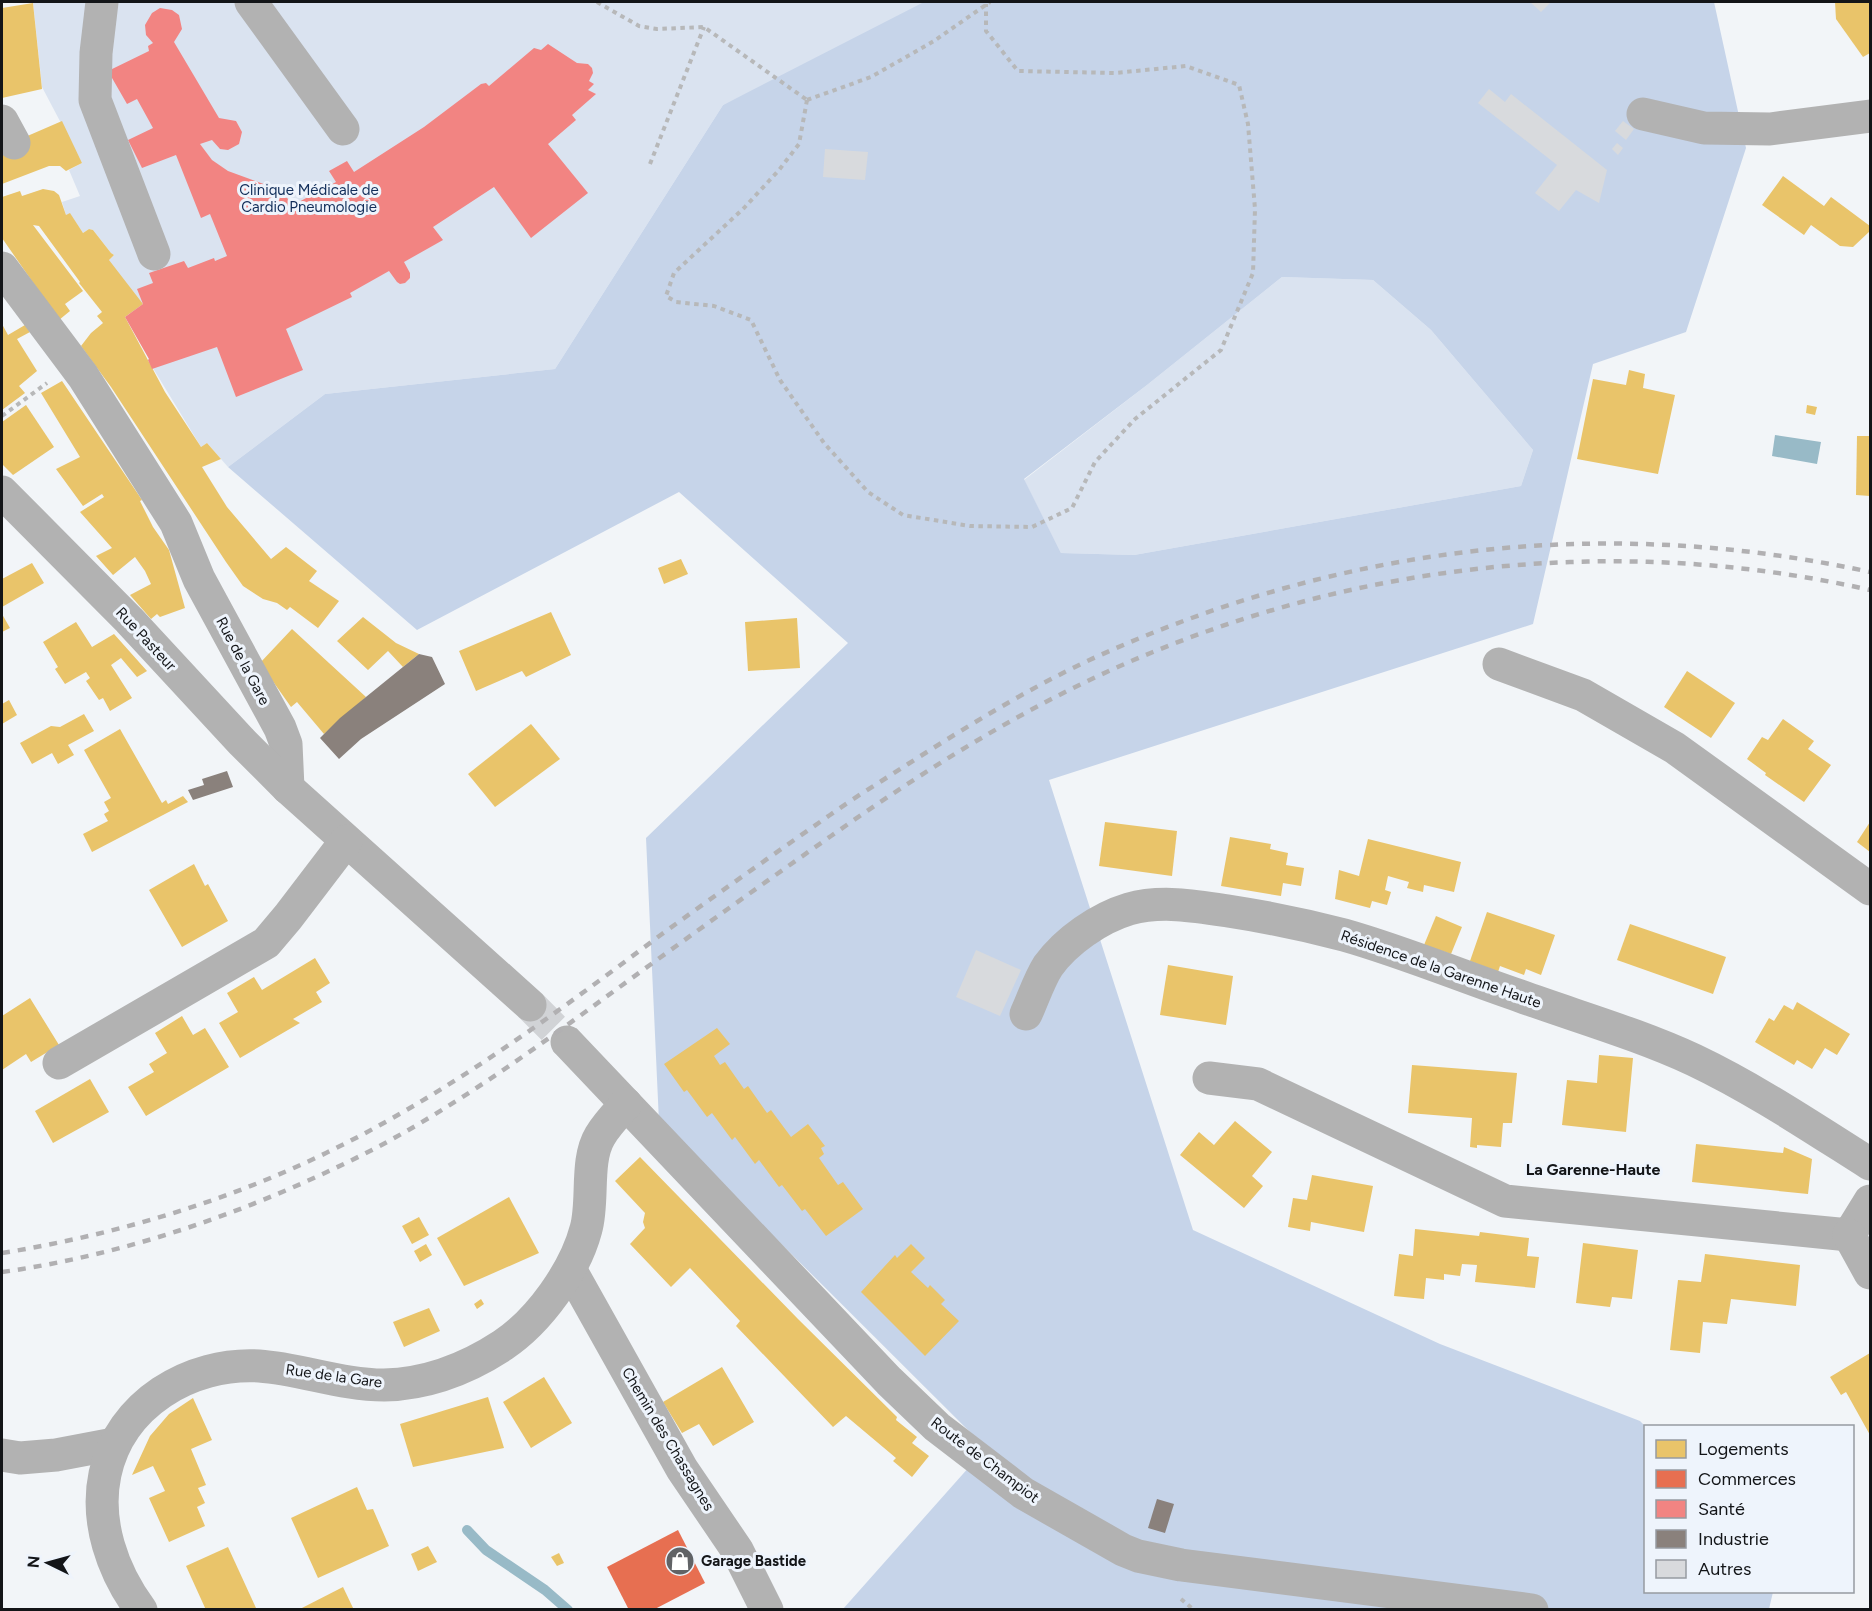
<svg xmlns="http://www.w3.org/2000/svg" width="1872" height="1611" font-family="Figtree,sans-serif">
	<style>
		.green { fill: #dae3f0 }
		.forest { fill: #c6d4e9; fill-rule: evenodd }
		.water { fill: #98bac7 }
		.homes { fill: #e9c46a }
		.shops { fill: #e76f51 }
		.health { fill: #f28482 }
		.industry { fill: #8a817c }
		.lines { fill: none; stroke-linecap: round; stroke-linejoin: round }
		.stream { stroke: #98bac7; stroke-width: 10 }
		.building { fill: #d8dadd }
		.minor-tunnel { stroke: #d1d3d6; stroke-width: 33; stroke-dasharray: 33 16; stroke-linecap: butt }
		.path { stroke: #b7b8b9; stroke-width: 4; stroke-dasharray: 4.5 4.5; stroke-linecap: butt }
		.minor { stroke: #b2b2b2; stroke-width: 33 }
		.rail { stroke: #b1b0b2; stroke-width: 4.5; stroke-dasharray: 8 8; stroke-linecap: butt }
		.labels { text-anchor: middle; stroke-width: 6; stroke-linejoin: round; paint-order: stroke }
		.park-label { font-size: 15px; fill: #122e5a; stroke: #eef4fc }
		.street-label { font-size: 15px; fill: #131518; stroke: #eef4fc }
		.poi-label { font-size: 15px; font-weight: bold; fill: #131518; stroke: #eef4fc; text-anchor: start }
		.neighbourhood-label { font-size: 16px; font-weight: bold; fill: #131518; stroke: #eef4fc }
	</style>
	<rect width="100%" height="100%" fill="#f2f5f8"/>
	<g class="green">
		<polygon points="33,2 935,2 723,105 555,369 325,394 228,467 207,443 201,447 148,360 149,359 109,260 114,255 111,253 93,230 89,229 83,233 70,214 66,215 62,202 80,196 69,170 82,163 42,87"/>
		<polygon points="1282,277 1373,280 1431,330 1533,450 1521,486 1134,555 1061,553 1024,480 1147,385"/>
	</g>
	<path class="forest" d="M924 2H1714L1746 148 1686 332 1593 364 1533 624 1049 780 1193 1230 1440 1344 1640 1421 1646 1427V1592H1773L1769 1609H843L986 1448 659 1122 646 838 848 643 679 492 417 630 228 467 325 394 555 369 723 105ZM1282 277 1373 280 1431 330 1533 450 1521 486 1134 555 1061 553 1024 479 1147 385Z"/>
	<polygon class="water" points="1775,435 1821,442 1817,464 1772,456"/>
	<g class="homes">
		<polygon points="1835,2 1870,2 1870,53 1863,57 1836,19"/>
		<polygon points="33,3 42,89 2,98 2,8"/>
		<polygon points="62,121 82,163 66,171 60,166 49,166 2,184 2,147"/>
		<polygon points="1783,176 1824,206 1831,197 1870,226 1870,231 1853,247 1840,246 1811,225 1804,235 1762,205"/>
		<polygon points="43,189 54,191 59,195 66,215 70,213 83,233 89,229 93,230 111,253 114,255 109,260 143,304 125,317 165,392 201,447 207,443 221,459 202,467 227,507 271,559 286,547 317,571 309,581 339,601 318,628 290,607 287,610 277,603 263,599 243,586 226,562 111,387 81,346 91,333 103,323 97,316 102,312 79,283 80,282 39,226 33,225 83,291 65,304 70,311 59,320 2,238 2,197 20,191 22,196"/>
		<polygon points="2,324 8,335 25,325 30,332 17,339 37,371 19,386 25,393 2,410"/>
		<polygon points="1629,370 1645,374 1643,388 1675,395 1658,474 1577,459 1593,379 1626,385"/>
		<polygon points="62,381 142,500 140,501 153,527 169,550 185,608 160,617 157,614 151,619 130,595 151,584 145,571 135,557 113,575 96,556 112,548 80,512 104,497 102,494 83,506 56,469 80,457 41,393"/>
		<polygon points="26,405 54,447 13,475 2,464 2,422"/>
		<polygon points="1807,405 1817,407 1815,415 1806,413"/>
		<polygon points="1857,436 1870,436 1870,496 1856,495"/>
		<polygon points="681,559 688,574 664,584 658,568"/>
		<polygon points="32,563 44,583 2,607 2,579"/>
		<polygon points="551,612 571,655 526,677 522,671 476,691 459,651"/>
		<polygon points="2,614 10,628 2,632"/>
		<polygon points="363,617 396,643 419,654 403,667 388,651 368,670 337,641"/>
		<polygon points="797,618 800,668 748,671 745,622"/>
		<polygon points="76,622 92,647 114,634 147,671 137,677 121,658 111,665 132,698 110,711 103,698 99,700 86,681 90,678 86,672 65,684 55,669 58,667 43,642"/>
		<polygon points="292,629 366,697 324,734 297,702 291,707 260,663"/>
		<polygon points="1687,671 1735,703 1711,738 1664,707"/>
		<polygon points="9,700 17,715 2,724 2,704"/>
		<polygon points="84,714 94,731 68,745 74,755 58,764 52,753 32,764 20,743 51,726 60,727"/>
		<polygon points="1783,719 1814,741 1808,749 1831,765 1804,802 1765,775 1766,773 1747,759 1762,737 1768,740"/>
		<polygon points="531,724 560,759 495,807 468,774"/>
		<polygon points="120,729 162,803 166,800 168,804 183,796 188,802 92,852 83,834 108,821 104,814 109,811 104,802 111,798 84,750"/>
		<polygon points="1105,822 1177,831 1172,876 1099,866"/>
		<polygon points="1870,822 1870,852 1857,842"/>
		<polygon points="1230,837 1271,844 1270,849 1288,853 1286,865 1304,868 1301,886 1283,883 1281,896 1221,886"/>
		<polygon points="1368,839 1461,862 1454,892 1424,885 1423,892 1407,888 1409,882 1388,876 1385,890 1391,892 1387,905 1372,901 1370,908 1335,899 1339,870 1359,876"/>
		<polygon points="194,864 205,886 208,884 228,921 182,947 149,890"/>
		<polygon points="1487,912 1555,935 1541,975 1526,969 1524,975 1500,966 1498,972 1470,961"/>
		<polygon points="1436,916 1462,927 1451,954 1424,945"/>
		<polygon points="1630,924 1726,957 1713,994 1617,960"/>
		<polygon points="315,958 330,983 316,992 322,1002 293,1019 300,1023 240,1058 219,1023 238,1012 227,993 254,977 262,990"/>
		<polygon points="1168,965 1233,976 1226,1025 1160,1015"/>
		<polygon points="30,998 59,1045 31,1062 26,1054 2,1070 2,1016"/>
		<polygon points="1797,1002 1850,1034 1837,1055 1825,1048 1812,1069 1797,1060 1794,1065 1755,1042 1769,1018 1774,1021 1784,1005 1793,1010"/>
		<polygon points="182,1016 193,1035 205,1028 229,1067 146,1116 128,1087 154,1072 149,1064 167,1053 155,1033"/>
		<polygon points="717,1028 730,1044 714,1056 720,1065 725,1062 744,1089 748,1086 767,1113 771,1110 791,1137 808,1124 825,1146 821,1148 824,1154 819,1158 838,1185 843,1182 863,1209 826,1236 805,1209 802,1211 782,1185 779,1187 759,1160 755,1164 735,1137 732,1140 712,1113 707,1117 687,1090 684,1092 664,1064"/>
		<polygon points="1599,1055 1633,1058 1626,1132 1562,1125 1567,1080 1597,1083"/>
		<polygon points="1412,1065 1517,1073 1512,1123 1503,1123 1501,1147 1477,1145 1477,1148 1470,1147 1472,1118 1408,1113"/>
		<polygon points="90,1079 109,1112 53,1143 35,1111"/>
		<polygon points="1235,1121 1272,1152 1252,1176 1263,1186 1244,1208 1180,1155 1199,1132 1214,1145"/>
		<polygon points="1696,1144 1783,1153 1784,1147 1812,1159 1808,1194 1692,1182"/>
		<polygon points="640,1157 798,1319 897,1417 896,1420 917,1437 912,1443 929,1456 912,1477 893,1461 896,1458 846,1416 833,1427 736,1326 740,1321 690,1268 671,1287 630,1244 645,1228 643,1222 645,1213 615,1181"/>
		<polygon points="1312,1175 1373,1186 1364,1232 1311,1222 1310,1231 1288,1227 1293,1198 1307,1200"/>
		<polygon points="509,1197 539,1253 464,1286 437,1238"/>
		<polygon points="419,1217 429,1235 412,1244 402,1226"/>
		<polygon points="1415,1229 1479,1236 1480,1232 1529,1238 1527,1256 1539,1257 1535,1288 1475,1282 1477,1265 1462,1264 1460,1276 1444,1274 1444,1280 1426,1278 1424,1299 1394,1296 1399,1254 1413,1256"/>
		<polygon points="1583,1243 1638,1250 1632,1299 1612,1297 1610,1307 1576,1303"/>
		<polygon points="426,1244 432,1255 420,1262 414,1251"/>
		<polygon points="911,1244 925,1258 911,1272 928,1288 930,1285 945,1300 941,1304 959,1321 925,1356 861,1292 895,1255 897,1258"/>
		<polygon points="1705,1254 1800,1265 1796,1306 1731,1299 1727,1324 1703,1322 1700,1353 1670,1350 1678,1280 1701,1282"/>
		<polygon points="481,1299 484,1304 477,1309 474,1304"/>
		<polygon points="429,1308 440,1331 404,1347 393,1322"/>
		<polygon points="1870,1353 1870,1435 1846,1392 1841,1395 1830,1377"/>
		<polygon points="722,1367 754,1422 713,1446 699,1424 682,1433 663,1402"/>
		<polygon points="544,1377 572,1423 531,1448 503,1402"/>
		<polygon points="488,1397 504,1448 413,1467 400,1424"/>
		<polygon points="193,1398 212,1440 191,1449 206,1485 198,1488 205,1503 197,1507 205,1526 169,1542 149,1498 165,1491 153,1466 132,1475 150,1436 169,1414"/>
		<polygon points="357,1487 367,1510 373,1509 389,1546 318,1578 291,1518"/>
		<polygon points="428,1546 437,1562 418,1571 411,1554"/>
		<polygon points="228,1547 256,1608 253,1610 206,1610 186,1566"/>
		<polygon points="559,1553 564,1563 557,1566 551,1557"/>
		<polygon points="343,1587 354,1610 298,1610"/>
	</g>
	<polygon class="shops" points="678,1530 705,1583 653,1610 629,1610 607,1567"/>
	<polygon class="health" points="160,8 172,10 179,15 182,29 174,42 219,118 236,121 242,132 239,144 228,150 220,149 212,140 200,144 212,160 228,171 272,187 295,204 336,182 329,171 347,161 354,172 424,127 481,84 486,83 489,86 534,48 541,50 548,44 577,63 588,64 592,68 593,73 589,81 594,84 588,90 596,94 572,115 576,120 548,144 588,193 531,238 494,187 433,227 443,240 404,262 410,273 410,278 405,283 400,284 397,282 389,271 350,293 352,297 286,329 303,370 236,397 217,347 152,369 148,360 149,359 125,317 143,304 137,289 153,283 149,273 184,261 188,268 214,258 215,261 227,256 210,214 201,218 176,155 142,168 128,140 153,128 137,99 127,104 108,71 149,51 148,46 153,43 146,35 145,25 152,13"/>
	<g class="industry">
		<polygon points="419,654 432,657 445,684 361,739 339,759 320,738 340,718"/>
		<polygon points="227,771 233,787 193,800 188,790 204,785 202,779"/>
		<polygon points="1157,1499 1174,1504 1165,1533 1148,1528"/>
	</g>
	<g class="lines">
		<polyline class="stream" points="467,1530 486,1550 545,1590 568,1610"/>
	</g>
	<g class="building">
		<polygon points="1530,2 1551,2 1541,12"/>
		<polygon points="1489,89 1505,102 1511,94 1607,170 1599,203 1576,190 1559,211 1535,193 1557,165 1478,103"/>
		<polygon points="1623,121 1634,129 1626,140 1615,131"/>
		<polygon points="1617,143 1623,148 1618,155 1612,149"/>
		<polygon points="825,149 868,152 865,180 823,177"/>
		<polygon points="976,950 1021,970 1000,1016 956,997"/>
	</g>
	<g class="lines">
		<polyline class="minor-tunnel" points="530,1005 567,1042"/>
		<g class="path">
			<polyline points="597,2 639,26 657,29 704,27 807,100"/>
			<polyline points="807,100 799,144 779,170 744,208 674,273 666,296 676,302 714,306 751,320 780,380 824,443 868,492 903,515 970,526 1032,527 1072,508 1095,462 1135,419 1221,350 1253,273 1255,209 1248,124 1239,85 1186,66 1115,73 1018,71 986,31 986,4"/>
			<polyline points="807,100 871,77 934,41 990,2"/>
			<polyline points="650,164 704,27"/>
			<polyline points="2,416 47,383"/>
			<polyline points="1181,1599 1194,1610"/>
		</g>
		<g class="minor">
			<polyline points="102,2 96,53 95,100 154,254"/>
			<polyline points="251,2 343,129"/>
			<polyline points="1643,114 1704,128 1770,129 1870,116"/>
			<polyline points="2,121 14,143"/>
			<polyline points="2,268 83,376 176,523 199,579 280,728 286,744 288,788"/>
			<polyline points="2,492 129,620 241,741 288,788 530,1005"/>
			<polyline points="1499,664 1583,695 1675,748 1870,889"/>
			<path d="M1026 1014C1033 999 1039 980 1048 966 1066 941 1099 918 1129 909 1161 900 1196 906 1228 911 1267 917 1306 925 1344 935 1404 952 1461 976 1520 996 1578 1017 1638 1034 1694 1060 1755 1089 1813 1128 1870 1164"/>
			<polyline points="567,1042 889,1381 937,1427 1023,1493 1123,1550 1138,1556 1181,1565 1532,1610"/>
			<polyline points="59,1063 266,943 288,917 346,841"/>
			<polyline points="1209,1078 1258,1084 1505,1201 1849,1235 1870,1201"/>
			<polyline points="1849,1235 1870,1273"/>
			<polyline points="570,1269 682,1469 737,1550 767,1610"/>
			<polyline points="2,1455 20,1458 56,1455 114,1444"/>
			<path d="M141 1610C112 1571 95 1521 105 1474 120 1404 190 1362 259 1366 301 1369 342 1385 384 1385 427 1384 468 1368 503 1345 539 1321 575 1271 586 1229 594 1201 585 1161 600 1136 607 1124 617 1114 626 1104"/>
		</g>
		<g class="rail">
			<path d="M2 1253C113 1235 223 1203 326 1153 446 1095 555 1014 662 934 717 894 774 854 830 815 855 797 882 781 908 764 974 722 1042 680 1114 649 1357 543 1612 516 1870 572"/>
			<path d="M2 1272C131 1254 256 1209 372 1150 460 1104 541 1044 621 986 691 935 761 885 831 836 932 765 1039 698 1153 652 1379 559 1632 536 1870 590"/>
		</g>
	</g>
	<defs>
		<g id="shop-disc" transform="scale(1.5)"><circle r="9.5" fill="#616366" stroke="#eef4fc"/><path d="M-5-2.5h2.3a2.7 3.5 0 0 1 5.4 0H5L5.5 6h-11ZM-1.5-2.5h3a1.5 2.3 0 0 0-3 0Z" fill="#fff"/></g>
	</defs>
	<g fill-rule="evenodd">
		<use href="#shop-disc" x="680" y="1561"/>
	</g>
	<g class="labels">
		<g class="park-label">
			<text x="309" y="195">Clinique Médicale de<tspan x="309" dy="17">Cardio Pneumologie</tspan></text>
		</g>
		<g class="street-label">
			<text transform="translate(146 639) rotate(47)" y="5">Rue Pasteur</text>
			<text transform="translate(243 661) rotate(62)" y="5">Rue de la Gare</text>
			<text transform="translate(1441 969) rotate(19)" y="5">Résidence de la Garenne Haute</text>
			<text transform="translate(334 1376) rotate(8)" y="5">Rue de la Gare</text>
			<text transform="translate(668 1439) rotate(59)" y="5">Chemin des Chassagnes</text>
			<text transform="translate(985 1460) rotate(37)" y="5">Route de Champiot</text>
		</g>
		<g class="poi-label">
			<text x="701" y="1566">Garage Bastide</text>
		</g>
		<g class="neighbourhood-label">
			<text x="1593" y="1175">La Garenne-Haute</text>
		</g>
	</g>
	<rect width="1872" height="1611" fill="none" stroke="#131518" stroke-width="6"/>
	<rect x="1644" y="1425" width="210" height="168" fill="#eef4fc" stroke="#969ba1" stroke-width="1.5"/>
	<rect x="1656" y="1440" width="30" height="18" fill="#e9c46a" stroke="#969ba1" stroke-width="1.5"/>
	<text x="1698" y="1455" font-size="18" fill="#131518">Logements</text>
	<rect x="1656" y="1470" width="30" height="18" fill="#e76f51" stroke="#969ba1" stroke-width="1.5"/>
	<text x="1698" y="1485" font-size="18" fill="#131518">Commerces</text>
	<rect x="1656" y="1500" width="30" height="18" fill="#f28482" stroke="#969ba1" stroke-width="1.5"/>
	<text x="1698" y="1515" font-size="18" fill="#131518">Santé</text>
	<rect x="1656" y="1530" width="30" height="18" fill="#8a817c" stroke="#969ba1" stroke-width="1.5"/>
	<text x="1698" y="1545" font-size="18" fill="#131518">Industrie</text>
	<rect x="1656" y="1560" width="30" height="18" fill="#d8dadd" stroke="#969ba1" stroke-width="1.5"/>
	<text x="1698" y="1575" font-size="18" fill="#131518">Autres</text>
	<g transform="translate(48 1563) rotate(275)" stroke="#eef4fc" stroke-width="4.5" paint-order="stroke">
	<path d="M0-4.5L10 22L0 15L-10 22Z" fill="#131518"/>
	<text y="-9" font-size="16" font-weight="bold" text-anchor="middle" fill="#131518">N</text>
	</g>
</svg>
